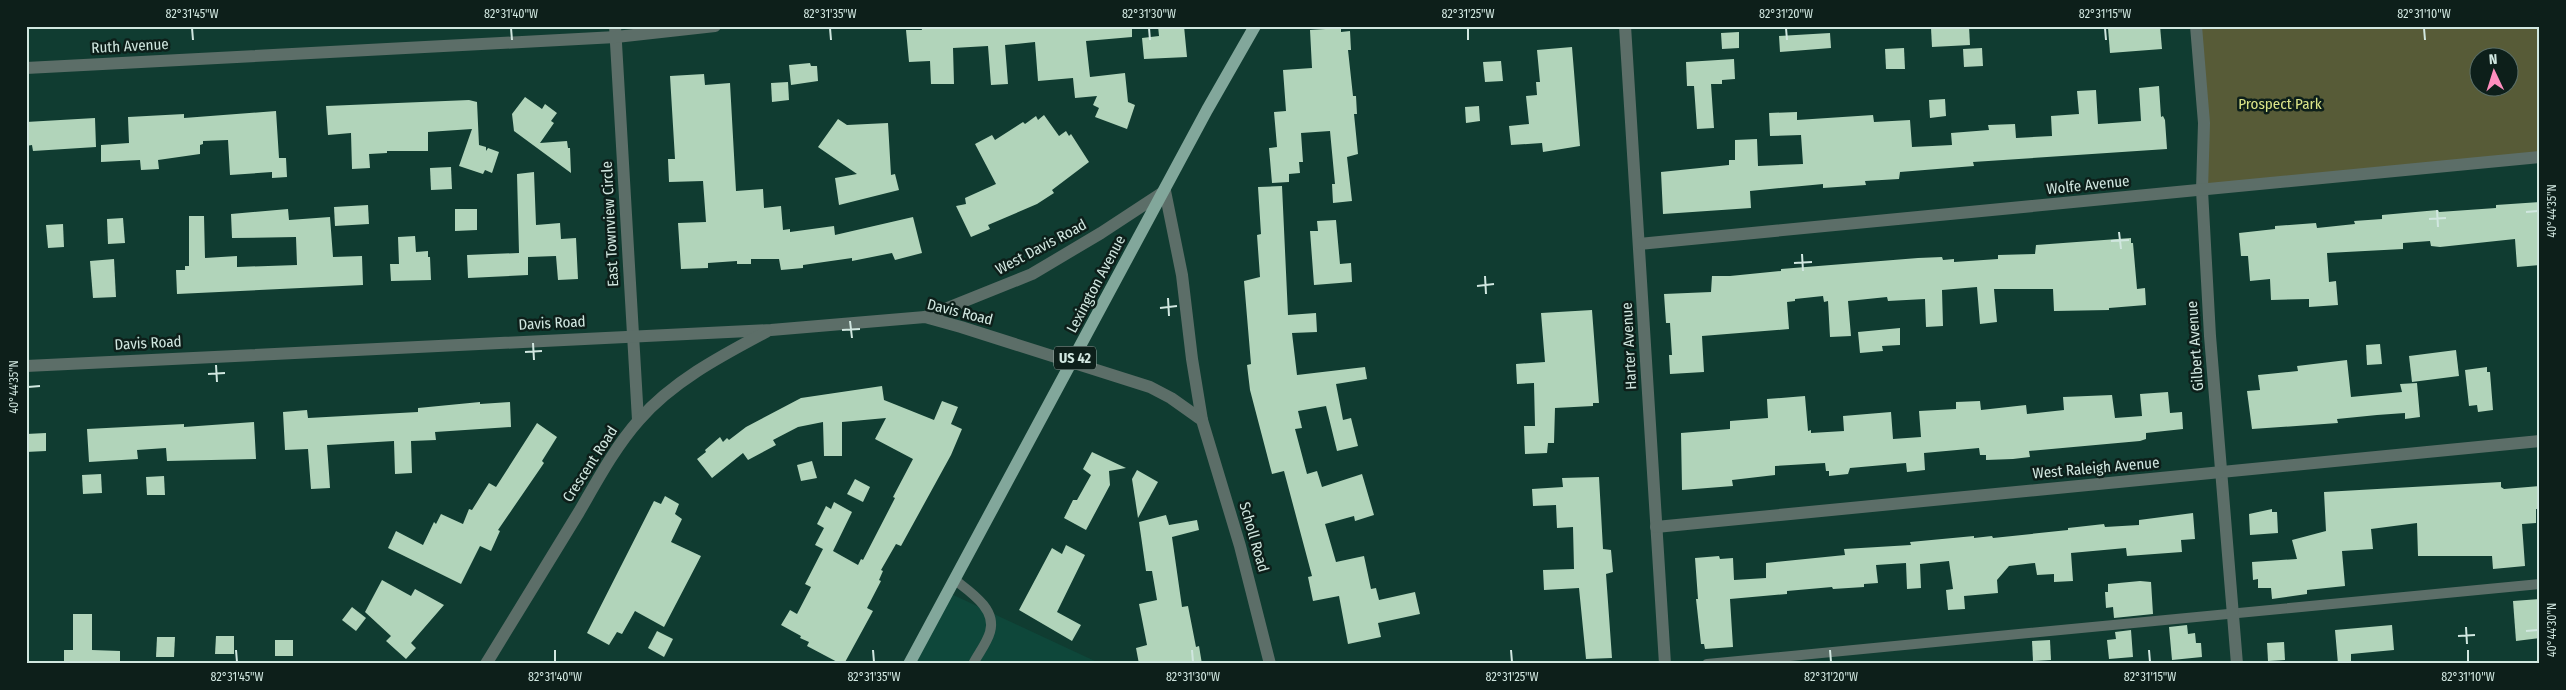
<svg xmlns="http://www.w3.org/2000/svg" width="2566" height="690" font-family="'Fira Sans Condensed',sans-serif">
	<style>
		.built { fill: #0e473a }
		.green { fill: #575b37; fill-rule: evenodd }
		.building { fill: #b1d4ba }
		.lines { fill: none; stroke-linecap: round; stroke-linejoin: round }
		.lane { stroke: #5c6e68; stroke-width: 10 }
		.street { stroke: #5c6e68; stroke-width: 12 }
		.primary { stroke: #82a79b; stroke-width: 12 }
		.ticks { fill: none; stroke: #d1e7e0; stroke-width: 2 }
		.labels { text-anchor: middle; stroke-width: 5; stroke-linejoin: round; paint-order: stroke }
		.shield { fill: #0d1f1a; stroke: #96aba5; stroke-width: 1 }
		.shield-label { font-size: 14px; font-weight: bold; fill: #d1e7e0 }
		.street-label { font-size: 15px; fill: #d1e7e0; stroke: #0d1f1a }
		.park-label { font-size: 15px; fill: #dbe588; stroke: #0d1f1a }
		.neatline { fill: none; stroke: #d1e7e0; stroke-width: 2 }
		.ticks-label { font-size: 12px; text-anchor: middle; fill: #d1e7e0 }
	</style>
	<rect width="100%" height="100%" fill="#103c31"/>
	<polygon class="built" points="947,592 1097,662 1097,664 907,664"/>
	<path class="green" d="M2196 26H2540V157L2202 190ZM2478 58H2508V88H2478Z"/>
	<g class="building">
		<polygon points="921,26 1132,26 1132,37 1086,41 1090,77 1125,73 1128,102 1135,105 1127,129 1095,117 1099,108 1093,105 1097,96 1075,98 1073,78 1038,81 1035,42 1005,45 1008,84 991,85 988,46 953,48 954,84 931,84 930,61 909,62 906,30 922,30"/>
		<polygon points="1158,26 1184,26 1187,57 1144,59 1142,38 1159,36"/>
		<polygon points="1944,26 1969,26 1970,45 1932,47 1931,28"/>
		<polygon points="2130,26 2160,26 2162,49 2110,53 2108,28"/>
		<polygon points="1341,28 1341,32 1350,31 1351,50 1348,50 1353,96 1356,96 1357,114 1354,114 1358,154 1347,157 1352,201 1333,203 1332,184 1335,184 1330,131 1301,133 1303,162 1299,162 1300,173 1289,174 1289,182 1272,183 1269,148 1277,147 1274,112 1286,111 1283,70 1312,68 1310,30"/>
		<polygon points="1739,32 1739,48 1722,49 1721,33"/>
		<polygon points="1830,33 1831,48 1780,52 1779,36"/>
		<polygon points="1572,47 1580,146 1543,152 1542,143 1511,145 1509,126 1529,124 1526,96 1537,95 1536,82 1540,82 1537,50"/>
		<polygon points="1904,48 1905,69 1886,69 1885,49"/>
		<polygon points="1982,48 1983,66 1964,67 1963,49"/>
		<polygon points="1734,59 1735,79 1722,80 1722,84 1711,84 1714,128 1697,129 1694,86 1687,86 1686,62"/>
		<polygon points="1501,61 1503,81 1485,82 1483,62"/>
		<polygon points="810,63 811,66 817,66 818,81 791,85 789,65"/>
		<polygon points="704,74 705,85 730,83 736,191 763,189 764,208 781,206 783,230 790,229 790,232 834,226 835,235 913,217 922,253 895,260 892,253 852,261 852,258 803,265 803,268 781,270 779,259 751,259 751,264 737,264 737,261 708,263 708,268 681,269 678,223 706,222 703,181 669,182 668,159 675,159 670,76"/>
		<polygon points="788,82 789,100 772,102 771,83"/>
		<polygon points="2159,86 2161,117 2163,116 2165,120 2167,149 1973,162 1974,166 1900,172 1899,179 1865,181 1866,185 1823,188 1823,184 1750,191 1751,208 1663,214 1661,172 1729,165 1729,160 1735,160 1735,140 1757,139 1758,166 1803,164 1801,135 1770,136 1769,113 1797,112 1797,120 1873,115 1874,122 1910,120 1912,147 1952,145 1951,133 1989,130 1988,125 2015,124 2016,138 2052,136 2051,116 2079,114 2077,91 2096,90 2098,124 2141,121 2139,88"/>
		<polygon points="525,97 542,109 545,104 557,113 551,121 554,123 540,143 567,141 568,148 570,148 571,173 514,131 512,114"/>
		<polygon points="1945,99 1946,116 1930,118 1929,100"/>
		<polygon points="469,100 477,102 479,145 486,147 486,151 488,148 499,152 492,173 485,170 483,174 459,166 472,129 428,132 428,151 387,151 387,153 369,154 370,168 352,169 351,133 328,135 326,106"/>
		<polygon points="1479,106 1480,121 1466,123 1465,107"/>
		<polygon points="276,111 279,158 286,158 287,177 272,178 272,172 230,175 228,140 203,141 203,144 200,145 200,154 158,160 159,169 141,170 140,160 101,162 101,145 129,143 128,117 184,114 184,118"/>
		<polygon points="1044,115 1059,136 1066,131 1069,136 1071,134 1089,162 1052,190 1054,193 1037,204 988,225 990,229 971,237 956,206 966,204 965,198 996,184 975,144 992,135 995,140 1023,122 1025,124 1036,116 1038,120"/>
		<polygon points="95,118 96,147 33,151 32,145 26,146 26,122"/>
		<polygon points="838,119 847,125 888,123 891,175 895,174 899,190 839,205 835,178 857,174 818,147"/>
		<polygon points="451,167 452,189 431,190 430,168"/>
		<polygon points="534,172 536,225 560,223 561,239 576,238 578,279 558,280 556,256 528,257 528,275 468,278 467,255 519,253 517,174"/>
		<polygon points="1282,186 1288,315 1316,313 1317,332 1292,333 1297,375 1365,367 1367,379 1336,384 1343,420 1351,418 1358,446 1337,451 1326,406 1298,411 1302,428 1295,429 1307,474 1317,471 1322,487 1362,474 1374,515 1355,521 1354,516 1325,524 1336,562 1364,556 1371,589 1376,588 1379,600 1415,592 1420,614 1378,623 1381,637 1348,644 1339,596 1313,601 1308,577 1312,576 1284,471 1272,474 1250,390 1247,365 1251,364 1244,281 1260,277 1257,235 1261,234 1258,187"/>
		<polygon points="2540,202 2540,265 2517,267 2515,239 2440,247 2431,246 2430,241 2403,243 2403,249 2327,253 2329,282 2336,281 2338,305 2309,307 2309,299 2271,300 2270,279 2250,281 2248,256 2241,256 2239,233 2275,229 2275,226 2316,223 2317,228 2355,224 2354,221 2382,219 2382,215 2438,210 2439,212 2496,208 2496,205"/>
		<polygon points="368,205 369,224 335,226 334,207"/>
		<polygon points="288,209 289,220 330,217 333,257 362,256 363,285 177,294 176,270 185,270 185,266 189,266 189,216 204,216 205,258 237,256 237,267 297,265 296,237 232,238 231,214"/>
		<polygon points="455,209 477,209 477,230 455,231"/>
		<polygon points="123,218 125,243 108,244 107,219"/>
		<polygon points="1336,220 1340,264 1351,263 1352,282 1314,285 1310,231 1318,231 1317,221"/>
		<polygon points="63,224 64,247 48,248 46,225"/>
		<polygon points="415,236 416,252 428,251 428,257 430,257 431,280 391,281 390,264 399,264 398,237"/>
		<polygon points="2131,238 2131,243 2133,243 2137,289 2145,288 2146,305 2109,308 2109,310 2054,311 2053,289 1994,289 1997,322 1980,324 1977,287 1942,290 1943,326 1926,327 1925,299 1888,301 1887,297 1848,301 1851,336 1830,337 1828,301 1824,302 1823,296 1795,299 1795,301 1787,302 1789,329 1702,336 1704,372 1670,374 1669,355 1672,355 1670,323 1666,323 1664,294 1711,292 1712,276 1730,276 1781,271 1781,269 1918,258 1942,257 1943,260 1954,259 1954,262 1998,259 1998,255 2035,254 2036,245"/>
		<polygon points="114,259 116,297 93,298 90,261"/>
		<polygon points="1592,310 1599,403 1593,403 1593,406 1555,408 1554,443 1548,443 1547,453 1525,454 1524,426 1535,426 1534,383 1517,384 1516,364 1545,362 1541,313"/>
		<polygon points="1900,328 1900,345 1882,346 1883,351 1860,353 1858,332"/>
		<polygon points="2380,344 2382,364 2367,365 2366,345"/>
		<polygon points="2456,350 2459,376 2412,382 2409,356"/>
		<polygon points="2347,360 2351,397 2402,392 2400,384 2417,383 2420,417 2405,419 2405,413 2377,415 2337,419 2338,423 2252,429 2247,391 2260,390 2258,375 2298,371 2297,366"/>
		<polygon points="2487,367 2487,372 2490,372 2493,410 2478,412 2477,405 2469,406 2465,370"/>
		<polygon points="882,386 884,400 934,420 942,401 958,407 951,424 962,429 951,455 901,546 896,544 881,570 883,571 879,580 881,581 867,608 873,611 844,664 841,664 807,646 809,642 800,638 801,636 781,625 790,610 797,614 811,587 805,584 823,549 815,545 824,528 817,524 826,506 831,509 834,502 852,512 833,551 858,565 861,559 863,560 895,498 893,497 913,459 875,439 886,418 842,422 842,456 824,456 823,422 798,427 773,440 776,445 748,460 743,453 712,478 697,459 706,452 705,450 720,437 723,442 727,438 729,440 746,427 801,398"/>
		<polygon points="2168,392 2170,413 2182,412 2183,429 2146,433 2146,439 2140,441 2029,451 2030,457 2013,459 1986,460 1986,455 1980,455 1979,448 1924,453 1925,470 1907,472 1906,463 1850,468 1848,474 1829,476 1829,471 1826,471 1825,463 1775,466 1775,475 1732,480 1733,486 1682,490 1681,433 1730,429 1730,421 1768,418 1767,399 1805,396 1808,431 1811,430 1811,433 1844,431 1843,416 1891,412 1893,439 1921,437 1919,411 1956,409 1956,402 1980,401 1981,410 2026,405 2027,414 2064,410 2063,397 2112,395 2115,418 2142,416 2140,394"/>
		<polygon points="480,402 480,404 510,402 511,427 435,432 436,440 411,441 412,473 395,474 394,441 327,445 330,488 311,489 308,449 285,450 283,412 307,410 308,418 418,412 418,408"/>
		<polygon points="254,422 256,459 167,461 166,448 137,450 138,459 89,462 87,429 184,424 184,427"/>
		<polygon points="537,423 557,437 542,461 544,463 498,530 500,531 491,551 480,546 461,584 388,548 396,531 423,545 434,522 436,524 441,514 463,524 469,509 472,510 489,483 496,487"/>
		<polygon points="46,433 46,451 26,452 26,434"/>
		<polygon points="1092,452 1126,468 1109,471 1110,485 1086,530 1064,518 1073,500 1077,500 1091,475 1083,469"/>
		<polygon points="812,461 817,478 801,481 797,465"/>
		<polygon points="1137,470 1158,482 1138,518 1132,479"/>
		<polygon points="101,474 102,493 83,494 82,475"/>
		<polygon points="164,476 165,495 147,495 146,477"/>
		<polygon points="1599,477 1603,549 1611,550 1613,572 1606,574 1612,658 1586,659 1579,588 1544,590 1543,570 1574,569 1573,527 1557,528 1556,505 1533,506 1532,489 1563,487 1562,478"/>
		<polygon points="855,479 870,487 863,502 847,494"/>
		<polygon points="2501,482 2501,487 2504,489 2540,486 2540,509 2536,509 2536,523 2522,524 2525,566 2493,569 2492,556 2418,556 2417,523 2371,529 2373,549 2342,551 2345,586 2307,590 2307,594 2272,599 2271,588 2258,588 2258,579 2253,580 2252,562 2297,559 2292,540 2326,531 2324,492"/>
		<polygon points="665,496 679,504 675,514 682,519 671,542 701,556 664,627 635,611 622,634 617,632 609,645 587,633 654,501 661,504"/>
		<polygon points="2272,509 2272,512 2277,512 2278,533 2250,535 2249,514"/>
		<polygon points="2193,513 2195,539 2181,540 2182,552 2127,556 2126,548 2071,553 2073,581 2054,582 2054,574 2037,575 2035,563 2009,566 1997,580 1998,593 1964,596 1965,609 1948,610 1946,590 1953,589 1949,561 1920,564 1921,588 1907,589 1906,563 1876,565 1878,583 1864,584 1864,587 1833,589 1832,587 1787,591 1787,594 1730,599 1733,647 1705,649 1704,644 1701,644 1696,599 1698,599 1695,558 1719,556 1720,559 1733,558 1734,580 1766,578 1766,563 1845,555 1844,549 1911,545 1910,542 1974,536 1974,538 1992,536 1993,538 2068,530 2068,528 2104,524 2105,527 2139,525 2139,520"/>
		<polygon points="1166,515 1169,525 1197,520 1199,530 1172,537 1182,607 1188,606 1196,647 1199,646 1202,664 1139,664 1136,648 1147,645 1139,604 1157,600 1152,571 1146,571 1139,522"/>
		<polygon points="1066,545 1085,555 1057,612 1081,625 1072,641 1019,610 1052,548 1062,554"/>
		<polygon points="382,580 411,596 415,589 444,605 411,643 416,648 406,659 386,641 391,636 365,612"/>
		<polygon points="2140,581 2151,582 2153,614 2114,618 2113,607 2106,608 2105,592 2108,592 2108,584"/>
		<polygon points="2540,599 2540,638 2516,641 2513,601"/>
		<polygon points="352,607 366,618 356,631 342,620"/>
		<polygon points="73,614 92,614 92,650 120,651 120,664 64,664 64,650 73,650"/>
		<polygon points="2187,625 2188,634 2195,633 2196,643 2201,643 2202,657 2172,660 2169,627"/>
		<polygon points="2392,625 2394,650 2351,654 2351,664 2338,664 2335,630"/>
		<polygon points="2131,630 2133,657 2109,659 2107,640 2116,639 2115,632"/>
		<polygon points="657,631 673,639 664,657 648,648"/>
		<polygon points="216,636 234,636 234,654 215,654"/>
		<polygon points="157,637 175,637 174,657 156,657"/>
		<rect x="275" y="640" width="18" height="16"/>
		<polygon points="2050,640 2051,660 2033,661 2032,641"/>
		<polygon points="2284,642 2285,660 2268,661 2267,643"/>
	</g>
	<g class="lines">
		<g class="lane">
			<path d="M955 580C970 592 997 609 990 632 987 643 978 654 973 664"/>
			<polyline points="1707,664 2540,584"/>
		</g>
		<g class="street">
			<polyline points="615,26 638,420"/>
			<polyline points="1625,26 1665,664"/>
			<polyline points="2196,26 2204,123 2202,190 2210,336 2237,664"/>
			<polyline points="26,68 616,37 715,26"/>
			<polyline points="1639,244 2540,157"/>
			<polyline points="925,317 1032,274 1101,233 1165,191 1182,275 1192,359 1202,420"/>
			<polyline points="26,366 771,330 925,317 961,327 1150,387 1171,398 1202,420 1240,546 1270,664"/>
			<polyline points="1656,527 2540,441"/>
			<path d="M486 664C517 613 548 562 579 512 597 481 615 447 639 420 673 381 721 356 766 332"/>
		</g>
		<polyline class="primary" points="909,664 1207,110 1255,26"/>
	</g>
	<path class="ticks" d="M192 28 193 40M511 28 512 40M830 28 831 40M1149 28 1150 40M1468 28V40M1786 28 1787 40M2105 28 2106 40M2424 28 2425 40M2437 210 2438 227M2526 212 2538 211M2429 219 2446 218M2119 232 2121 249M2111 241 2129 240M1802 254 1803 271M1794 263 1812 262M1485 276 1486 294M1477 286 1494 284M1168 298 1169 316M1160 308 1177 306M850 321 852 338M842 330 860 329M533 343 534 360M525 352 542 351M216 365 217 382M208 374 225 373M28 387 40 386M2466 627 2467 644M2526 631 2538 630M2458 636 2475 635M236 650 237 662M555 650V662M873 650 874 662M1192 650 1193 662M1511 650 1512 662M1830 650 1831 662M2149 650 2150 662M2468 650V662"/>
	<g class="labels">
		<rect class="shield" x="1054" y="346.5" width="42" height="23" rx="4"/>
		<g class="shield-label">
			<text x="1075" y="363">US 42</text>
		</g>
		<g class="street-label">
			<text transform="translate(130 46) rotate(-3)" y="5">Ruth Avenue</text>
			<text transform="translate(2088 185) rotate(-6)" y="5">Wolfe Avenue</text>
			<text transform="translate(610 224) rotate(-93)" y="5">East Townview Circle</text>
			<text transform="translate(1041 247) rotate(-28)" y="5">West Davis Road</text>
			<text transform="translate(1096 284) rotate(-62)" y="5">Lexington Avenue</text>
			<text transform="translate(960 312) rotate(14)" y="5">Davis Road</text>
			<text transform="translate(552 323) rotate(-3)" y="5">Davis Road</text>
			<text transform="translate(148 343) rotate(-3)" y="5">Davis Road</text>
			<text transform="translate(1629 346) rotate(-93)" y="5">Harter Avenue</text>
			<text transform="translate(2195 346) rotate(-94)" y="5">Gilbert Avenue</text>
			<text transform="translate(590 464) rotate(-57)" y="5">Crescent Road</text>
			<text transform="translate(2096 468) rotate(-5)" y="5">West Raleigh Avenue</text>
			<text transform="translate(1254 537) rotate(74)" y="5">Scholl Road</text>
		</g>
		<g class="park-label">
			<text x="2280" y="109">Prospect Park</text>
		</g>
	</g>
	<rect width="2566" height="690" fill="none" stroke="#0d1f1a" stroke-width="55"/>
	<g transform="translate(2494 72) rotate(356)"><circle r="24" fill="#0d1f1a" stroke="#5b6f69"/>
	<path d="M0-4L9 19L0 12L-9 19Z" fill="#fe8ebe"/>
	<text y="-8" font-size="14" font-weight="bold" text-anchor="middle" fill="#d1e7e0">N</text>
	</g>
	<rect x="28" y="28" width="2510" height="634" class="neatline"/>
	<g class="ticks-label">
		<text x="192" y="18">82°31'45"W</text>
		<text x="511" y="18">82°31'40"W</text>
		<text x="830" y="18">82°31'35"W</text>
		<text x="1149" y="18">82°31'30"W</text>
		<text x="1468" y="18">82°31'25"W</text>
		<text x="1786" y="18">82°31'20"W</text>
		<text x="2105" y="18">82°31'15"W</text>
		<text x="2424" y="18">82°31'10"W</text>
		<text transform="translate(2552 211) rotate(-90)" y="4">40°44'35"N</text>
		<text transform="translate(14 387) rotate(-90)" y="4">40°44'35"N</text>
		<text transform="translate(2552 630) rotate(-90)" y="4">40°44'30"N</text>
		<text x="237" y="681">82°31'45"W</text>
		<text x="555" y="681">82°31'40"W</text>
		<text x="874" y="681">82°31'35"W</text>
		<text x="1193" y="681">82°31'30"W</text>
		<text x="1512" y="681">82°31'25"W</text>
		<text x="1831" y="681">82°31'20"W</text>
		<text x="2150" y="681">82°31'15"W</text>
		<text x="2468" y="681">82°31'10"W</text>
	</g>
</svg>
